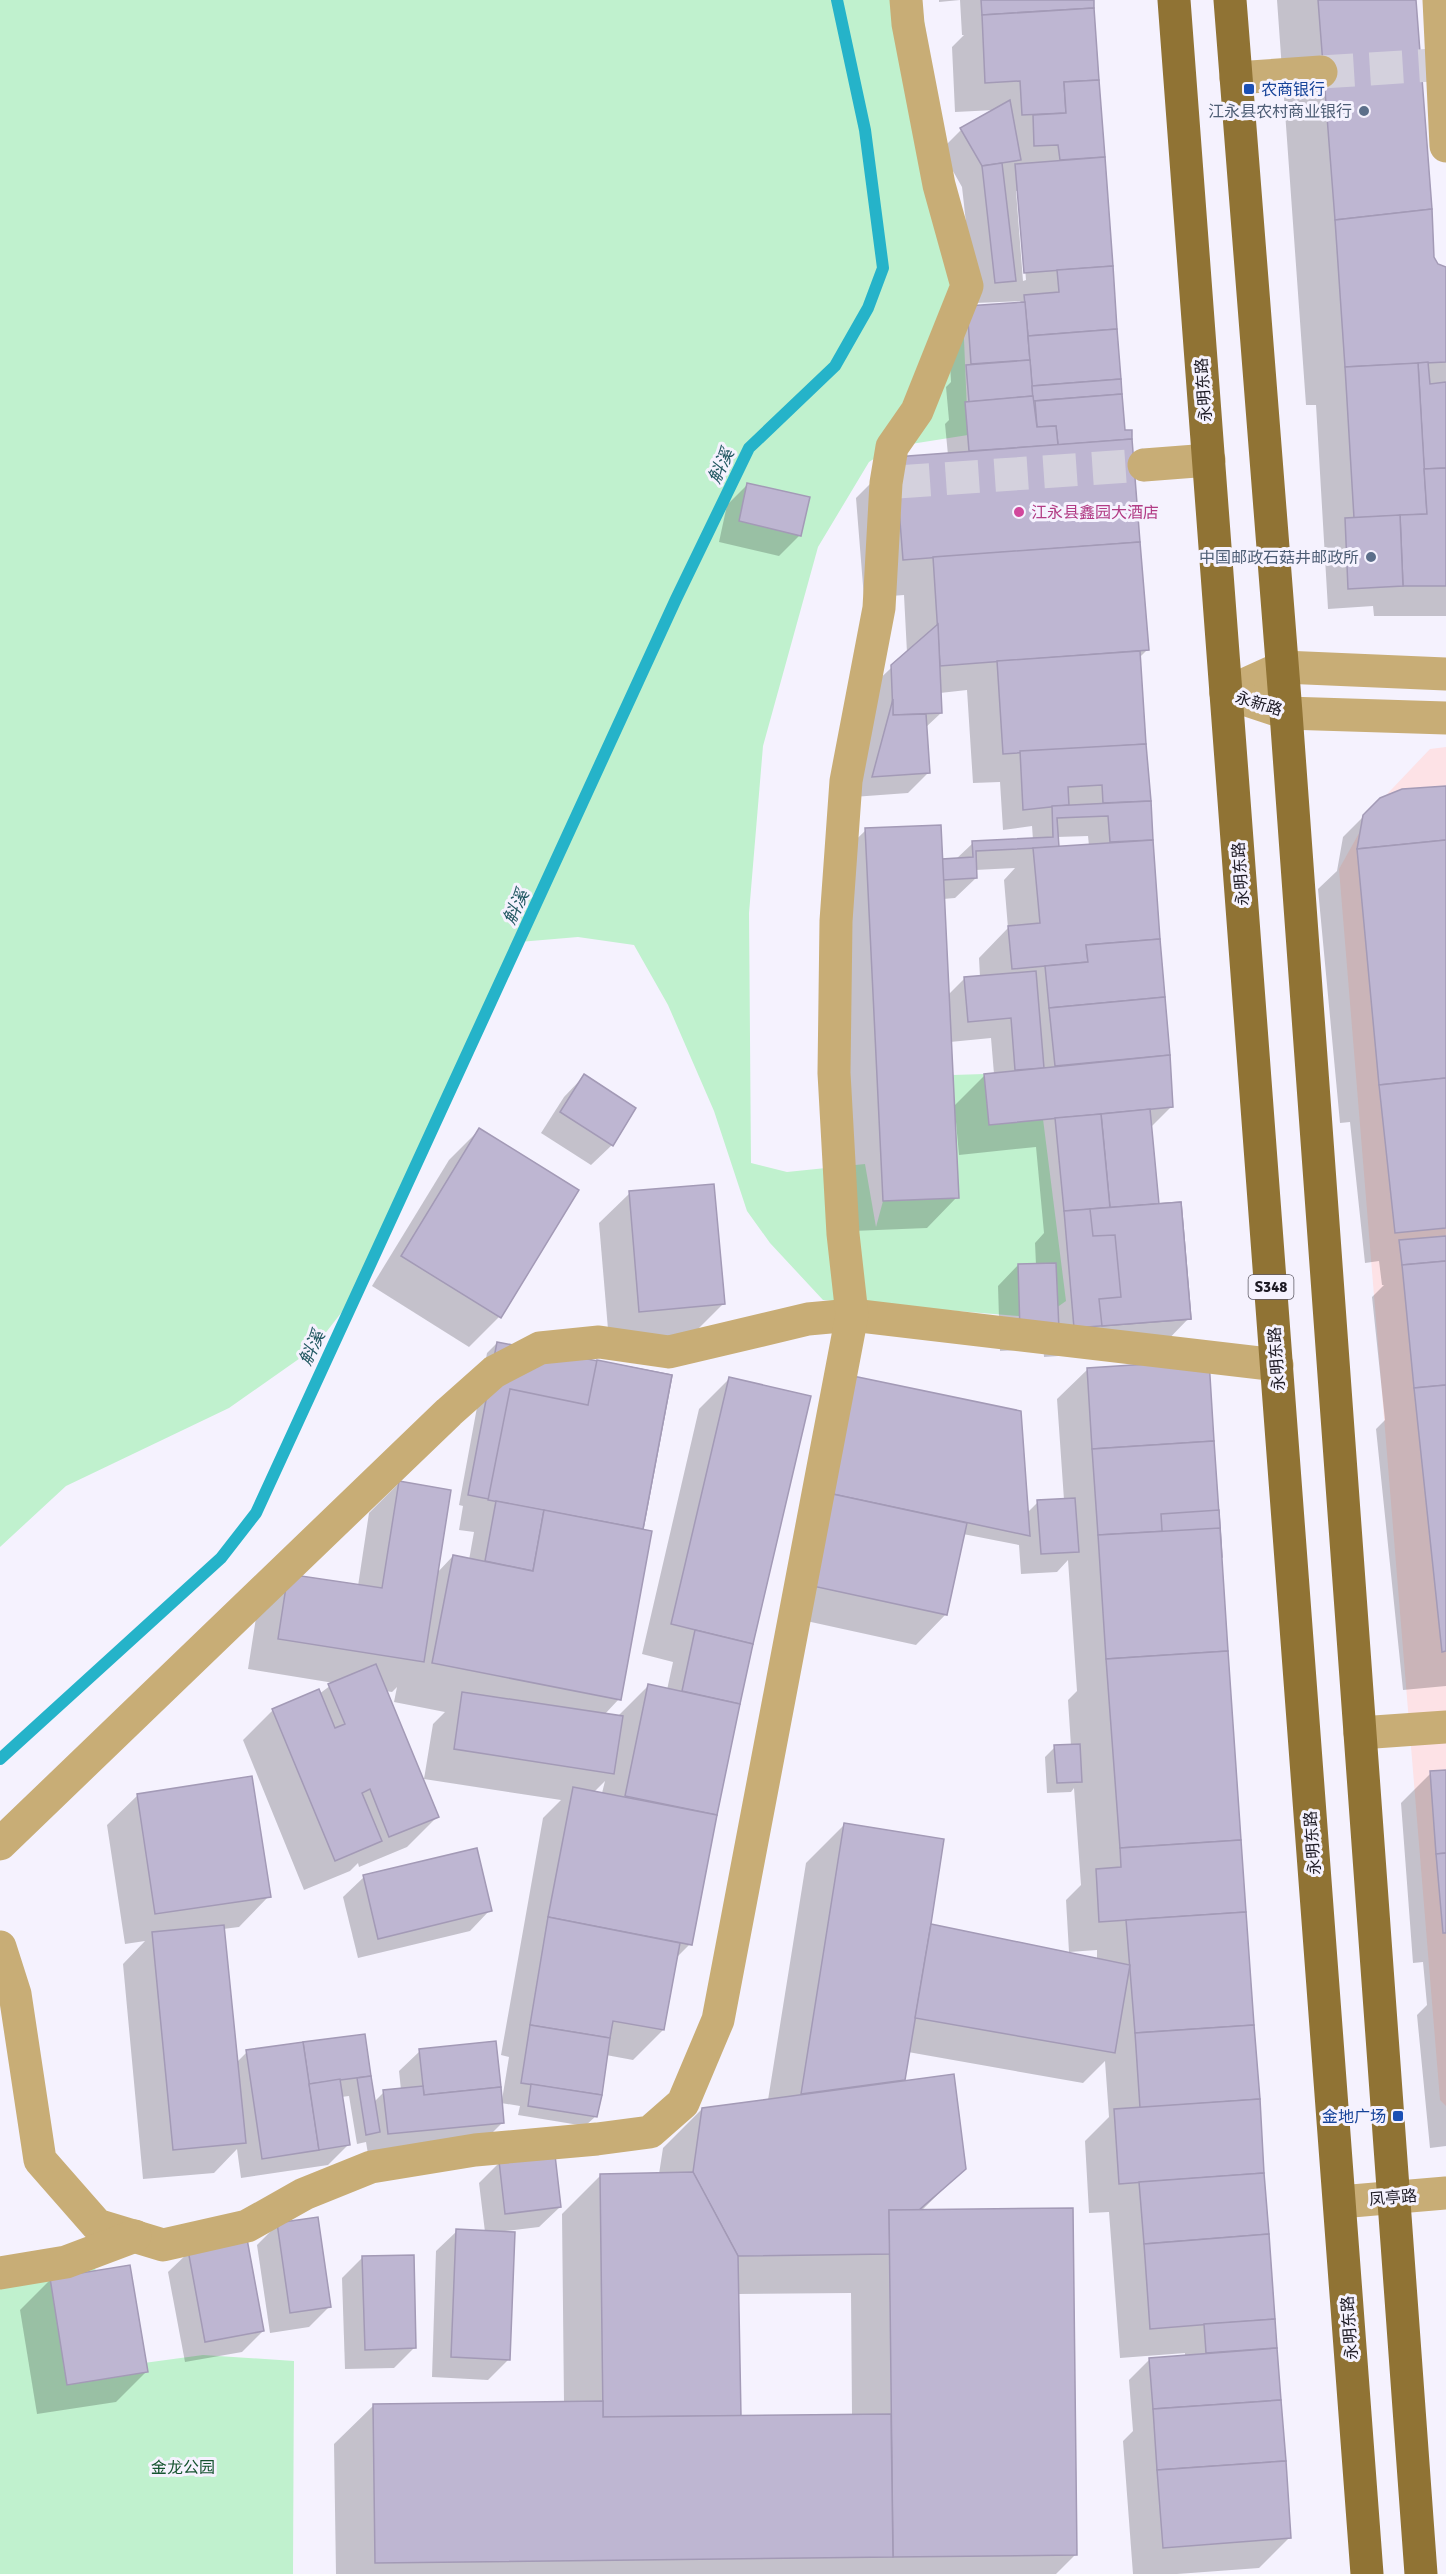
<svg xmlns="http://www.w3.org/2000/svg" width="1446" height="2574" font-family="Signika,'Noto Sans SC',sans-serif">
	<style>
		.commercial { fill: #fde2e6 }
		.green { fill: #c0f1ce }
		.shadow { fill: #0003; fill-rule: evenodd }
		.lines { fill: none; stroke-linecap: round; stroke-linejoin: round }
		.stream { stroke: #25b3c9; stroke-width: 12 }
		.building { fill: #beb6d2; stroke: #a39ab6; stroke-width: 1.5 }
		.minor-tunnel { stroke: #d4d1dd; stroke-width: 33; stroke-dasharray: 33 16; stroke-linecap: butt }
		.minor { stroke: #c8ad76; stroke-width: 33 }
		.major { stroke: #907334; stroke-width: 33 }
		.transit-dot { fill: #1a4fb4; stroke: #f5f2fe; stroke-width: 2 }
		.service-dot { fill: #5c6f8a; stroke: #f5f2fe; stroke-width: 2 }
		.hotel-dot { fill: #d1479c; stroke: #f5f2fe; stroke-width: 2 }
		.labels { text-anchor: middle; stroke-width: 6; stroke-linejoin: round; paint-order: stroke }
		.shield { fill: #f5f2fe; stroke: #5d5a65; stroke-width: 1.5 }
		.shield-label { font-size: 15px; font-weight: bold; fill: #1c1923 }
		.transit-label { font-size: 16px; fill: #164399; stroke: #f5f2fe; text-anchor: start }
		.service-label { font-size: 16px; fill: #4e5e75; stroke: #f5f2fe; text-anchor: end }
		.street-label { font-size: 16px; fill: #1c1923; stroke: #f5f2fe }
		.hotel-label { font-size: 16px; fill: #b23c85; stroke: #f5f2fe; text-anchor: start }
		.park-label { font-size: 16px; fill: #15532f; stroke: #f5f2fe }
		.water-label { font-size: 18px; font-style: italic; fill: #225862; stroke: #f5f2fe }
	</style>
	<rect width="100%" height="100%" fill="#f5f2fe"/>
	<polygon class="commercial" points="1446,747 1446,2106 1440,2100 1339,869 1372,810 1430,749"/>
	<g class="green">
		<polygon points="0,0 921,0 961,267 968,435 892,447 869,462 818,547 763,746 749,913 751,1163 787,1172 865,1164 876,1227 883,1201 958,1198 952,1075 984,1074 989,1125 1043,1119 1066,1301 1042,1318 823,1300 770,1243 747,1211 714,1111 668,1005 634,945 578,937 519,942 359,1290 313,1349 229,1408 66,1486 0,1547"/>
		<polygon points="95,2268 129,2365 203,2355 294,2361 293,2574 0,2574 0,2283"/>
	</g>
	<g class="shadow">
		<path d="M939 0H1092L1120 393 1118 396 1147 650 1139 658 1172 1106 1150 1128 1157 1205 1189 1318 1159 1349 1044 1357 1043 1343 1037 1349 1000 1351 998 1286 1018 1265H1036L1035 1243 1044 1233 1036 1147 959 1155 956 1122H953L957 1197 927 1228 853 1231 835 860 866 830 941 861 955 860 973 843 1033 840 1032 826 1003 830 1000 782 973 783 967 690 940 693 941 713 925 728 928 773 908 793 853 797 871 687 907 653 904 595 864 598 856 498 895 459 948 455 945 424 949 420 946 387 951 382 948 328 1017 304 1021 301 975 303 962 187 941 150 961 130 995 110 955 112 952 47 964 35H962L960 0 939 2ZM1016 191H1019L1026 280 1023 281ZM1088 836 1089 846 1057 848V837ZM1015 868 1004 880 1008 928 979 958 980 977 965 978 947 996 943 899 955 898 976 878 975 870ZM991 1038 994 1074 985 1075 953 1107 950 1042Z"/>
		<polygon points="1277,0 1415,0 1432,257 1437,265 1446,268 1446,616 1374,616 1373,606 1328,609 1316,405 1306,405"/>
		<polygon points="748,484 800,535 779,556 719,542 727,505"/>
		<polygon points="1446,788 1446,1686 1403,1690 1376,1429 1385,1420 1372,1297 1384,1285 1382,1285 1379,1261 1365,1263 1350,1122 1340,1123 1318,889 1337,871 1343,837 1381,799"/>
		<polygon points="584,1076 612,1145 591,1165 541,1133 564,1097"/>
		<polygon points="479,1130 499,1317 469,1347 372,1286 449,1160"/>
		<polygon points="630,1193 723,1304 693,1334 609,1341 599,1223"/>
		<path d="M497 1343 642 1529 619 1699 604 1715 617 1717 648 1686 667 1690 673 1662 642 1654 699 1409 729 1379 809 1397 751 1646 690 1944 676 1958 663 2030 633 2060 606 2055 596 2116 585 2126 518 2115 520 2106 501 2103 503 2122 482 2143 368 2154 366 2142 357 2144 349 2096 341 2097 348 2145 328 2165 241 2178 237 2149 214 2173 143 2179 123 1964 145 1941 125 1944 107 1825 138 1795 269 1896 239 1927 223 1929 236 2063 247 2052 364 2036 374 2102 384 2092 401 2090 399 2071 420 2051 502 2100 509 2057 501 2055 543 1818 561 1800 424 1779 433 1724 445 1712 394 1702 397 1687 392 1692 385 1691 437 1817 407 1847 359 1867 358 1863 350 1871 304 1890 243 1740 273 1710 319 1694 334 1683 248 1669 258 1605 289 1575 358 1586 369 1513 399 1483 436 1574 453 1556 469 1560 474 1532 459 1530 463 1506 459 1505 487 1353ZM605 1781 602 1793 594 1792Z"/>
		<path d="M1088 1369 1240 1841 1289 2538 1259 2568 1177 2574H1133L1123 2441 1133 2431 1129 2380 1150 2359 1185 2356V2353L1120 2358 1109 2212 1089 2213 1085 2141 1109 2117 1105 2061 1083 2083 908 2052 904 2082 965 2168 921 2211 1076 2554 1056 2574H336L334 2444 374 2405 564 2403 562 2214 601 2175 659 2174 663 2148 702 2109 768 2100 806 1863 845 1824 928 1929 1097 1960V1950L1069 1952 1066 1900 1081 1885 1074 1788 1071 1792 1047 1793 1045 1757 1055 1747 1071 1746 1068 1700 1077 1691 1068 1560 1057 1572 1021 1574 1019 1545 963 1534 946 1614 916 1645 779 1615 843 1388 1027 1513 1038 1502 1064 1500 1057 1399ZM851 2293 852 2416 739 2417 737 2294Z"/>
		<polygon points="1446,1771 1446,2146 1430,2148 1417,2015 1427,2005 1423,1962 1413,1963 1401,1803 1431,1773"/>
		<polygon points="364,1877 490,1910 470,1931 358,1958 343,1897"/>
		<polygon points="500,2162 560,2207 539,2227 505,2231 509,2359 488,2380 432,2377 436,2251 457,2231 485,2232 479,2183"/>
		<polygon points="278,2224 329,2307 309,2327 270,2333 257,2245"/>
		<polygon points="189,2252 263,2331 242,2352 185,2362 168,2272"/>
		<polygon points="362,2258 415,2347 394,2368 345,2369 342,2278"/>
		<polygon points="51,2279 147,2371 116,2402 37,2414 20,2310"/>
	</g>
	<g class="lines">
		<polyline class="stream" points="0,1759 221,1558 256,1513 676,599 749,448 835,366 868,308 883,268 865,130 837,0"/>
	</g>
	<g class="building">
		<polygon points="981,0 1094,0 1094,8 982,15"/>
		<polygon points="1318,0 1416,0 1432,209 1335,220"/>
		<polygon points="1094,8 1099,80 1064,82 1066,113 1022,115 1020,81 985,83 982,15"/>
		<polygon points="1099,80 1105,157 1060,160 1058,145 1034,146 1033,115 1066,113 1064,82"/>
		<polygon points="1010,100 1021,160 982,166 960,128"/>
		<polygon points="1105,157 1113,266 1024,273 1015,164"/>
		<polygon points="1002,163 1016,281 995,283 982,166"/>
		<polygon points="1432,209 1434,257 1438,264 1446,267 1446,362 1345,367 1335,220"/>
		<polygon points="1113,266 1117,329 1028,336 1024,295 1059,292 1057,270"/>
		<polygon points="1025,302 1030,360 971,364 967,306"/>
		<polygon points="1117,329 1121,379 1032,386 1028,336"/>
		<polygon points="1030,360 1033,396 969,402 966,365"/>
		<polygon points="1428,362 1430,384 1446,382 1446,468 1424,469 1418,363"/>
		<polygon points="1418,363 1427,514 1354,518 1345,367"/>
		<polygon points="1121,379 1122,394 1033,401 1032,386"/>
		<polygon points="1122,394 1125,430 1132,430 1132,439 1058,445 1056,426 1037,427 1035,401"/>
		<polygon points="1033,396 1037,427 1056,426 1058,445 969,451 965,402"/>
		<polygon points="1132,439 1140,542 903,560 895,457"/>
		<polygon points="1446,468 1446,586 1403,586 1400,515 1427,514 1424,469"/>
		<polygon points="747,483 810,497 801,536 739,521"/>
		<polygon points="1400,515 1403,586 1348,589 1345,518"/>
		<polygon points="1140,542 1149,650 940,666 933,557"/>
		<polygon points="938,624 942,713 893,715 891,665"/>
		<polygon points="1140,651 1146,744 1003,754 997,661"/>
		<polygon points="893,699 893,715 926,714 930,773 872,777"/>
		<polygon points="1146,744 1151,801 1103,803 1102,785 1068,787 1069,805 1023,810 1020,751"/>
		<polygon points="1446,786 1446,840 1357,849 1363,815 1380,798 1402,789"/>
		<polygon points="1151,801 1153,840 1110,842 1108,816 1057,818 1059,847 976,851 977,878 943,880 942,859 973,857 972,841 1053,837 1052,806"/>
		<polygon points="941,825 959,1198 883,1201 865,828"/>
		<polygon points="1153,840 1160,939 1086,945 1088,962 1012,969 1008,926 1040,923 1033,848"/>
		<polygon points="1446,840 1446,1078 1379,1085 1357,849"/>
		<polygon points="1160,939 1165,997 1049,1008 1045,966 1088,962 1086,945"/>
		<polygon points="1036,971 1044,1068 1015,1070 1011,1018 968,1022 964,977"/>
		<polygon points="1165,997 1170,1055 1055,1066 1049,1008"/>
		<polygon points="1170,1055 1173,1107 989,1125 984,1074"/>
		<polygon points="584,1074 636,1108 613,1146 560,1112"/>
		<polygon points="1446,1078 1446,1228 1395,1233 1379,1085"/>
		<polygon points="1150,1109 1159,1204 1110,1208 1101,1114"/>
		<polygon points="1101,1114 1110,1208 1064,1211 1055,1118"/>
		<polygon points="479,1128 579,1190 501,1318 401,1256"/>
		<polygon points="714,1184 725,1304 639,1312 629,1191"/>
		<polygon points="1181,1202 1191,1319 1074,1328 1064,1211"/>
		<polygon points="1181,1202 1191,1319 1102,1326 1099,1299 1121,1297 1115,1235 1093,1236 1090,1209"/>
		<polygon points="1446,1236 1446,1261 1402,1265 1399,1240"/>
		<polygon points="1446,1261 1446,1385 1414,1388 1402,1265"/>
		<polygon points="1056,1263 1059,1329 1020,1331 1018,1264"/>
		<polygon points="497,1342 672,1375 643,1529 468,1495"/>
		<polygon points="597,1360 672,1375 643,1529 488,1500 510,1389 588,1405"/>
		<polygon points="1209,1360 1214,1441 1092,1449 1087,1368"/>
		<polygon points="853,1376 1021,1411 1030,1536 828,1493"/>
		<polygon points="729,1377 811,1396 753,1644 671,1624"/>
		<polygon points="1446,1385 1446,1651 1442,1652 1414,1388"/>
		<polygon points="1214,1441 1220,1528 1098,1535 1092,1449"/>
		<polygon points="399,1481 451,1490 424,1662 278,1639 288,1574 382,1588"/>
		<polygon points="828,1493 967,1523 947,1615 808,1585"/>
		<polygon points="1075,1498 1079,1552 1041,1554 1037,1500"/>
		<polygon points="496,1501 544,1510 533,1571 485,1561"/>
		<polygon points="544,1510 652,1531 621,1700 432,1663 453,1555 533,1571"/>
		<polygon points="1219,1510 1222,1557 1164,1561 1161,1514"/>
		<polygon points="1220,1528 1228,1651 1106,1659 1098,1535"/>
		<polygon points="695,1630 753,1644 740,1704 682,1691"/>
		<polygon points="1228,1651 1241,1840 1120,1848 1106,1659"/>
		<polygon points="376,1664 439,1817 389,1837 370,1789 362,1793 382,1841 335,1861 272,1709 319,1689 335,1728 345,1724 328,1684"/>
		<polygon points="648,1684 740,1704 717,1815 625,1796"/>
		<polygon points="462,1692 623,1716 614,1774 454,1749"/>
		<polygon points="1080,1744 1082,1782 1057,1783 1054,1745"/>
		<polygon points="1446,1770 1446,1853 1436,1854 1430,1771"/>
		<polygon points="252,1776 271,1897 155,1914 137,1794"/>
		<polygon points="573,1787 717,1815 692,1945 548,1917"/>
		<polygon points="844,1823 944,1839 931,1924 905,2080 801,2094"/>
		<polygon points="1241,1840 1246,1912 1099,1922 1096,1869 1121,1867 1120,1848"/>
		<polygon points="477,1848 492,1911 378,1939 363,1875"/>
		<polygon points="1446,1853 1446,1933 1443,1933 1436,1854"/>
		<polygon points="1246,1912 1254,2025 1135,2033 1126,1920"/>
		<polygon points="548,1917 680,1943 664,2030 613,2021 610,2038 530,2025"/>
		<polygon points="931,1924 1130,1965 1115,2053 915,2018"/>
		<polygon points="224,1925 246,2143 173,2150 152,1932"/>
		<polygon points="530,2025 610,2038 602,2095 521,2083"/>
		<polygon points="1254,2025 1260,2099 1140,2108 1135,2033"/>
		<polygon points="365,2034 371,2076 309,2084 303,2042"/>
		<polygon points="496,2041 501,2087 424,2095 419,2049"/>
		<polygon points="303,2042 319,2150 262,2159 246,2050"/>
		<polygon points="954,2074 966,2169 919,2210 889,2210 890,2254 738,2256 693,2172 702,2108"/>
		<polygon points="371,2076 380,2132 366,2135 357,2078"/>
		<polygon points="340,2079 350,2145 319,2150 309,2084"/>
		<polygon points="531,2084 602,2095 597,2117 528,2106"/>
		<polygon points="423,2086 424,2095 501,2087 504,2123 388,2134 383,2090"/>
		<polygon points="1260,2099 1264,2173 1119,2184 1114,2109"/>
		<polygon points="555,2155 561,2207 505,2214 499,2161"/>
		<polygon points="693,2172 738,2256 741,2416 603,2417 600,2174"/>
		<polygon points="1264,2173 1269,2234 1144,2244 1139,2182"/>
		<polygon points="1073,2208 1077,2555 893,2557 889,2210"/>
		<polygon points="318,2217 331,2307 290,2313 277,2223"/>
		<polygon points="456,2229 515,2232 510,2360 451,2357"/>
		<polygon points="1269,2234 1275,2319 1150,2329 1144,2244"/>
		<polygon points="247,2239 264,2331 205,2342 188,2250"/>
		<polygon points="414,2255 416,2348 365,2350 362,2256"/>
		<polygon points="130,2265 148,2372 67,2385 50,2278"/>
		<polygon points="1275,2319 1277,2348 1206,2353 1204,2324"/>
		<polygon points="1277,2348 1281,2400 1153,2409 1149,2358"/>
		<polygon points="1281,2400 1286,2461 1157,2470 1153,2409"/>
		<polygon points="603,2401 603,2417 891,2414 893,2557 375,2563 373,2404"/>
		<polygon points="1286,2461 1291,2538 1163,2548 1157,2470"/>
	</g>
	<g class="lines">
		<g class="minor-tunnel">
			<polyline points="1321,72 1433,65"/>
			<polyline points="897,482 1144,465"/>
		</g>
		<g class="minor">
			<polyline points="1439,0 1446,146"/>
			<polyline points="1236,78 1321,72"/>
			<polyline points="1144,465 1209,460"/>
			<polyline points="1226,693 1283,667 1446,674"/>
			<polyline points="1226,693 1286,713 1446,718"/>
			<polyline points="1360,1733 1446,1727"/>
			<polyline points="0,1844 449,1412 494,1372 540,1348 599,1342 669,1352 808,1319 852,1315 1277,1365"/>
			<polyline points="0,1947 15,1994 40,2160 97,2225 163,2245 247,2226 304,2194 371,2167 475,2150 597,2139 650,2132 683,2103 718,2020 852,1315 843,1234 834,1073 836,921 846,781 879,608 886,483 892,447 917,411 967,286 939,185 908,24 906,0"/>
			<polyline points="1340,2202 1446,2193"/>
			<polyline points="0,2273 66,2262 135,2236"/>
		</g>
		<g class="major">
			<polyline points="1174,0 1367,2574"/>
			<polyline points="1230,0 1286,713 1421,2574"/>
		</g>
	</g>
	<g class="transit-dot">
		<rect x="1243" y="83" width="12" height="12" rx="3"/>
		<rect x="1392" y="2110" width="12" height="12" rx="3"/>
	</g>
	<g class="service-dot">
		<circle cx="1364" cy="111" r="6"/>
		<circle cx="1371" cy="557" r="6"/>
	</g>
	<circle class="hotel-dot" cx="1019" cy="512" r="6"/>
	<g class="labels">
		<rect class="shield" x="1248.5" y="1275" width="45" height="24" rx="4.5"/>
		<g class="shield-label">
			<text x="1271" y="1292">S348</text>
		</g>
		<g class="transit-label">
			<text x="1261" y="95">农商银行</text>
			<text x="1386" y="2122" text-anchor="end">金地广场</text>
		</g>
		<g class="service-label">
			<text x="1352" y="117">江永县农村商业银行</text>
			<text x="1359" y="563">中国邮政石菇井邮政所</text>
		</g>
		<g class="street-label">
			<text transform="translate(1203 390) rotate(-94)" y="6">永明东路</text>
			<text transform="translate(1259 703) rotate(17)" y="6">永新路</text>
			<text transform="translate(1240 874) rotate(-94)" y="6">永明东路</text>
			<text transform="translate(1276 1359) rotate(-94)" y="6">永明东路</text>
			<text transform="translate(1312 1843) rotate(-94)" y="6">永明东路</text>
			<text transform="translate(1393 2197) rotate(-5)" y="6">凤亭路</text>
			<text transform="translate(1349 2328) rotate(-94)" y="6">永明东路</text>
		</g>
		<g class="hotel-label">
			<text x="1031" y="518">江永县鑫园大酒店</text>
		</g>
		<g class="park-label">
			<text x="183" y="2473">金龙公园</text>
		</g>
		<g class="water-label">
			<text transform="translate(721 466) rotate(-65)" y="6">斛溪</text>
			<text transform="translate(516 907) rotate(-65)" y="6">斛溪</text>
			<text transform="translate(312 1348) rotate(-65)" y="6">斛溪</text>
		</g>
	</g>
</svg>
